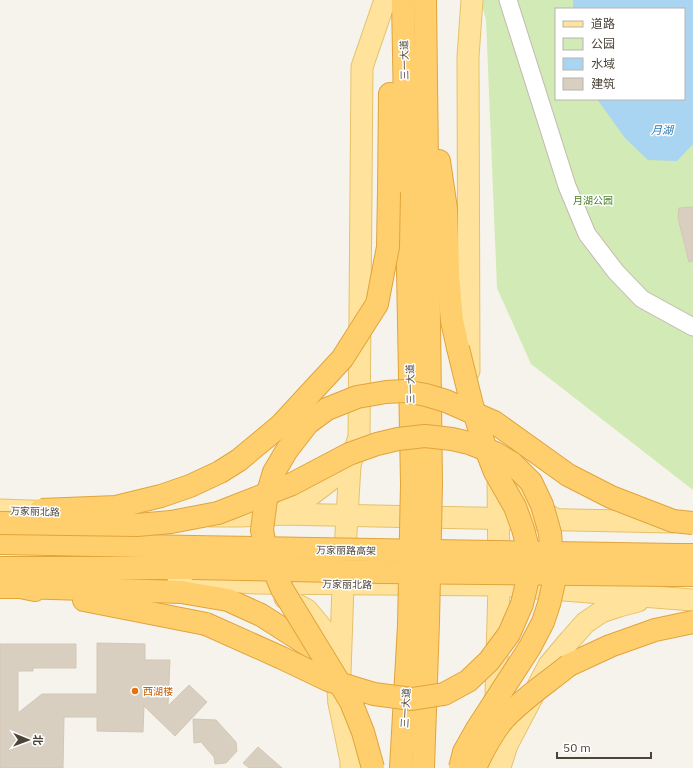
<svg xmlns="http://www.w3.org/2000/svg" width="693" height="768" font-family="'IBM Plex Sans','Noto Sans SC',sans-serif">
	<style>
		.green { fill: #d2eab5; fill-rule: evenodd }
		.water { fill: #a9d4f2 }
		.building { fill: #d8cfc1; stroke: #d3c7b4 }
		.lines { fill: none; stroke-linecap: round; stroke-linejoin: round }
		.minor-casing { stroke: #c2bbae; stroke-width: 19 }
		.major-casing { stroke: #e6c16a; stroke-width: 23 }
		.highway-casing { stroke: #e0a43c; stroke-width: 24 }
		.minor { stroke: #fff; stroke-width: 17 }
		.major { stroke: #ffe39c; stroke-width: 21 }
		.highway { stroke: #ffcf6e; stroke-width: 22 }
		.highway-bridge-casing { stroke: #e0a43c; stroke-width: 24; stroke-linecap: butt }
		.highway-bridge { stroke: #ffcf6e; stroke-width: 22 }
		.food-dot { fill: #e8710a; stroke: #fff; stroke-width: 1.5 }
		.labels { text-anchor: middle; stroke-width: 3; stroke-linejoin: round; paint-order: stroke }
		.street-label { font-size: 10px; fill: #4b4439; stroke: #fff }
		.park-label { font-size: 10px; fill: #4a7f2a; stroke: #fff }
		.food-label { font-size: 10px; fill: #c56008; stroke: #fff; text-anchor: start }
		.water-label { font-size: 11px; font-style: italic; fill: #2e7ab2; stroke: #fff }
	</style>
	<rect width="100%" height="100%" fill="#f6f3ec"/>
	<path class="green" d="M480 0H693V490L531 364 497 288 486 19ZM556 9H684V99H556Z"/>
	<polygon class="water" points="573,0 693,0 693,144 677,161 648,160 625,138 597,99 684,99 684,9 573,9"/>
	<g class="building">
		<polygon points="693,207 693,261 689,262 678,218 679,208"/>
		<polygon points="97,643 145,644 145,660 170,660 168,706 189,685 207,702 175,736 144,706 143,732 97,731 97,717 64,717 63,768 0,768 0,644 76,644 76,668 33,668 33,671 18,671 18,713 42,694 97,694"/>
		<polygon points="193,719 216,720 236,742 237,751 226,763 215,764 214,757 201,742 194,743"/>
		<polygon points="258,747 282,768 249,768 243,763"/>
	</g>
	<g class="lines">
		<g class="minor-casing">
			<polyline id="minor" points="508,0 567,186 587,234 616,272 642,299 693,327"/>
		</g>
		<g class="major-casing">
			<g id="major">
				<polyline points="469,371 468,57 472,0"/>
				<polyline points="502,480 513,493 553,518"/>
				<polyline points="0,510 59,512"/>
				<polyline points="280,514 308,497 350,465 359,437 362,67 385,0"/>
				<polyline points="212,516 241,516 280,514 672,522"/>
				<polyline points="178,578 256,583 499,585 693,600"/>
				<polyline points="285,598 307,610 326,633 335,653 339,703 351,761 351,768"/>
				<polyline points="339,703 343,585 350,465"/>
				<polyline points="500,767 507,745 549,665 570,640 585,623 601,612 619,606 638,601"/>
				<polyline points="494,768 499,585 498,474"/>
			</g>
		</g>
		<g class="highway-casing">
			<g id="highway">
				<polyline points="403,0 412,484"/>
				<polyline points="425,0 431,483"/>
				<polyline points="439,161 446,209 448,276 452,321 458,348"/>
				<polyline points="389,192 390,94"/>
				<polyline points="0,543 193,547"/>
				<polyline points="677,555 693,555"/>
				<polyline points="0,568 192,568"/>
				<polyline points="672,575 693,575"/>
				<polyline points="0,587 20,587 35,590"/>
				<polyline points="20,587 181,592 228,600 261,615 322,654"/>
				<polyline points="84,600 206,624"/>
				<polyline points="569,665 610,646 655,630 693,622"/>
				<polyline points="401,768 409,625"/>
				<polyline points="423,768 428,622"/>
			</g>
		</g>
		<use href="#minor" class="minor"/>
		<use href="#major" class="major"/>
		<use href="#highway" class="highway"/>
		<g class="highway-bridge-casing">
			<g id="highway-bridge">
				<polyline points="41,510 116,507 161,496 190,486 220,472 239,460 281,425 342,359 377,304 388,247 389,192"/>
				<polyline points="0,523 137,525 171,522 218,513 292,484 349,454 377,444 398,439 425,436 452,439 469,443 495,453 512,463 531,482 542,505 550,533 554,582 549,604 543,622 530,647 477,729 464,752 460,768"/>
				<polyline points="193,547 677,555"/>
				<polyline points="192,568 382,572 672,575"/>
				<polyline points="428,622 431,483"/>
				<polyline points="206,624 282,658 328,680 374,694 412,699 444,694 468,681 489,661 509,634 522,604 530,570 528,548 523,529 515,507 495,472 484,444 472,405 458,348"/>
				<polyline points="409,625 412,484"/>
				<polyline points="373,768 363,732 351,702 282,589 266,551 262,530 266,499 274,472 287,450 308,423 327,409 357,397 386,392 404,391 426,395 446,401 494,422 568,475 611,497 673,521 693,523"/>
				<path d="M475 768C482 752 492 734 503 720 522 699 547 683 569 665"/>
			</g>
		</g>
		<use href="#highway-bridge" class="highway-bridge"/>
	</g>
	<circle class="food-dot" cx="135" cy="691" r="4"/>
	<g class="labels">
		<g class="street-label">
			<text transform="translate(404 60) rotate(-91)" y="4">三一大道</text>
			<text transform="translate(410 384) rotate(-91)" y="4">三一大道</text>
			<text transform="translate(35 511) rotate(2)" y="4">万家丽北路</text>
			<text transform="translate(346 550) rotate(1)" y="4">万家丽路高架</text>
			<text transform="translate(347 584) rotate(1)" y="4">万家丽北路</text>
			<text transform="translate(405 708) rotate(-87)" y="4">三一大道</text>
		</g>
		<g class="park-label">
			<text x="593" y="204">月湖公园</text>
		</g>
		<g class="food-label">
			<text x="143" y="695">西湖楼</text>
		</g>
		<g class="water-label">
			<text x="662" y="134">月湖</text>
		</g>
	</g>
	<rect x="555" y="8" width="130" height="92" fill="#ffffff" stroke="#b7b4b0"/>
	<rect x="563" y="21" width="20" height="6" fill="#ffe39c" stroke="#b7b4b0"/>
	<text x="591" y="28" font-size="12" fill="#4b4439">道路</text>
	<rect x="563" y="38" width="20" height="12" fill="#d2eab5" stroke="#b7b4b0"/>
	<text x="591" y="48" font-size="12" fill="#4b4439">公园</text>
	<rect x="563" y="58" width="20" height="12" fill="#a9d4f2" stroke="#b7b4b0"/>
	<text x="591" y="68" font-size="12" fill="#4b4439">水域</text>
	<rect x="563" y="78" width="20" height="12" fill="#d8cfc1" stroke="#b7b4b0"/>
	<text x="591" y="88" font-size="12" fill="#4b4439">建筑</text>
	<g transform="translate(28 740) rotate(91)" stroke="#ffffff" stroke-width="3" paint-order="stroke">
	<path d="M0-3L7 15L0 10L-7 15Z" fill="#4b4439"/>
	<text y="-6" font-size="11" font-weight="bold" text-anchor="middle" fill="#4b4439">北</text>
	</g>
	<path d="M557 752v6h94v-6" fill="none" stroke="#4b4439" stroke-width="2"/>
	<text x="563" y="752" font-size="12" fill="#4b4439" stroke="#ffffff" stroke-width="3" paint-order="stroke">50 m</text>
</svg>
